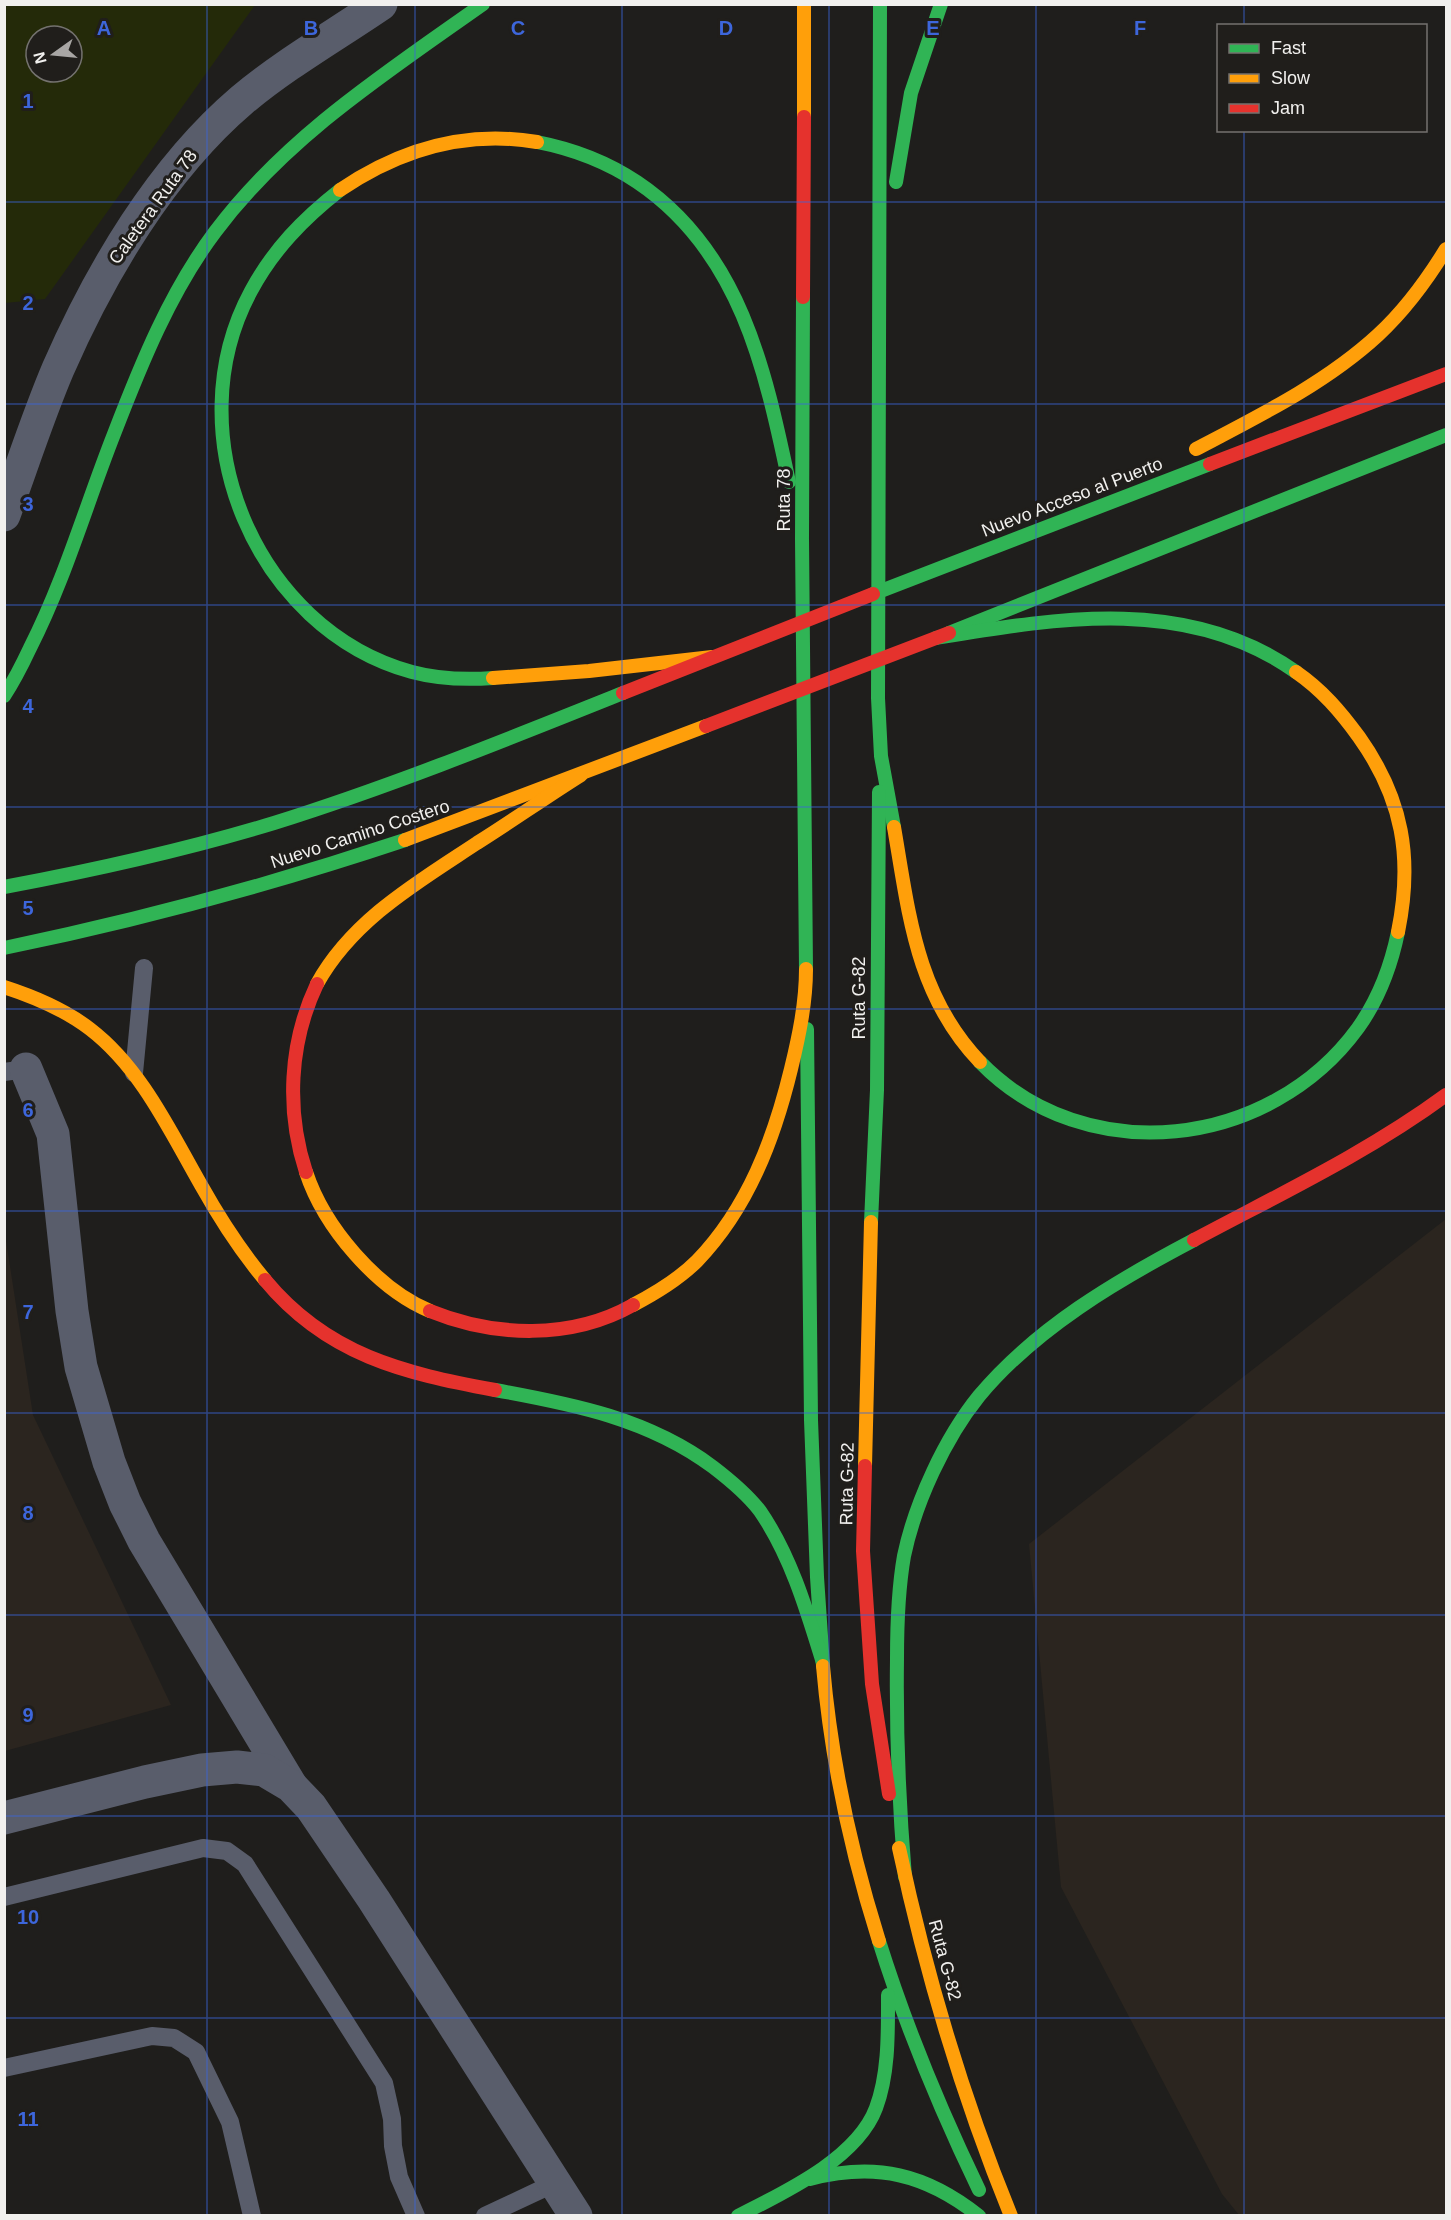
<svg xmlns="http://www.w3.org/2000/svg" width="1451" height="2220" font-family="Arial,sans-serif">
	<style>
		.built { fill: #2b251f }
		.green { fill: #242a09; fill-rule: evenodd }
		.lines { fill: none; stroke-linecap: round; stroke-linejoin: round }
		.lane { stroke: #595d6b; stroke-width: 18 }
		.street { stroke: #595d6b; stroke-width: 33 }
		.fast { stroke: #30b455; stroke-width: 14 }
		.slow { stroke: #ff9f0a; stroke-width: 14 }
		.jam { stroke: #e5322d; stroke-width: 14 }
		.grid { fill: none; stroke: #3d66db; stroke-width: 1.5; stroke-opacity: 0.55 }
		.labels { text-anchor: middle; stroke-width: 6; stroke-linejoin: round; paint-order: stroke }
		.street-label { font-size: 18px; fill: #f1f0ee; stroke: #201e1b }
		.grid-label { font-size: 20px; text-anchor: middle; font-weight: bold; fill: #3d66db; stroke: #201e1b; stroke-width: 6; stroke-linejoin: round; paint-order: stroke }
	</style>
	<rect width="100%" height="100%" fill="#1f1e1c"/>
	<g class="built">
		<polygon points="1446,1219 1446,2215 1239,2215 1222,2194 1061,1887 1029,1544"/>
		<polygon points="5,1234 33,1415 171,1705 5,1751"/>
	</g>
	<path class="green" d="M5 4 255 5 45 299 5 303ZM36 36H72V72H36Z"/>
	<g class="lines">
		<g class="lane">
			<polyline points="4,1072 26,1069"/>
			<polyline points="134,1073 144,968"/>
			<polyline points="4,1897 203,1848 227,1851 245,1864 384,2083 392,2119 393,2146 399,2177 416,2216"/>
			<polyline points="4,2068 152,2036 174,2038 196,2052 230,2122 252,2216"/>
			<polyline points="485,2216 555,2183"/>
		</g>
		<g class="street">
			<path d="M4 515C22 466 38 416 58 369 100 273 161 169 242 100 285 64 334 36 381 4"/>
			<polyline points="26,1069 53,1134 72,1311 81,1367 109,1462 125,1503 144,1541 290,1784"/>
			<polyline points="4,1818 145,1782 202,1770 237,1767 264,1770 291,1786 311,1807 374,1900 576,2216"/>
		</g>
		<g class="fast">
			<polyline points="880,4 878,698 881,756 894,827"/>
			<path d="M537 142C573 149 607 162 637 182 740 251 765 369 789 482"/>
			<polyline points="896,182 911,93 941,4"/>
			<path d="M340 190C303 219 273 250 251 291 174 433 255 629 412 672 438 679 465 680 493 678"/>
			<polyline points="803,297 802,539 806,969"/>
			<polyline points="873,594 1210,464"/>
			<polyline points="949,633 1446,435"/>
			<path d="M936 638C1057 618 1188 595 1296 672"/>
			<path d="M4 696C14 681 22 665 30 648 65 579 86 505 114 434 141 364 170 292 215 232 286 137 387 72 483 4"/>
			<path d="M4 887C95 870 185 850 274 823 392 786 508 739 623 693"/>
			<path d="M4 948C140 920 273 884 405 840"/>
			<polyline points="807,1029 811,1420 817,1577 823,1666"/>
			<path d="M980 1062C1086 1171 1270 1149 1358 1028 1378 1000 1391 966 1398 932"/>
			<polyline points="871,1222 877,1090 879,792"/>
			<path d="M495 1390C573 1404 649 1419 713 1467 730 1480 747 1494 760 1511 791 1556 807 1611 823 1663"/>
			<path d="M905 1877C899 1805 896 1732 897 1659 897 1625 898 1590 904 1556 915 1503 945 1438 979 1396 1036 1328 1116 1281 1194 1240"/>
			<path d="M879 1941C906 2027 940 2109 979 2190"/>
			<path d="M810 2179C876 2162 926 2174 979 2216"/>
			<path d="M738 2216C783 2193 857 2159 876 2108 889 2073 888 2032 888 1995"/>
		</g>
		<g class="slow">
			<polyline points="804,117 804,4"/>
			<path d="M340 190C399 150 465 130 537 142"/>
			<path d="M1196 449C1259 416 1326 383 1378 335 1405 310 1427 280 1446 249"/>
			<path d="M1296 672C1322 690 1340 711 1359 737 1403 799 1413 858 1398 932"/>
			<polyline points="493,678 589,671 712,657"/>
			<path d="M894 827C909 914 916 995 980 1062"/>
			<polyline points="405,840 706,726"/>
			<path d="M317 984C352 920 418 882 477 843 512 821 546 797 581 775"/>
			<path d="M4 987C35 997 64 1009 90 1029 141 1068 170 1131 201 1185 220 1219 240 1250 265 1280"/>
			<path d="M306 1172C324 1227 377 1289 430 1311"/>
			<path d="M633 1305C656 1293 679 1279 697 1261 748 1208 774 1139 791 1069 799 1036 806 1003 806 969"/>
			<polyline points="865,1466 871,1222"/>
			<path d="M823 1666C831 1759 851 1852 879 1941"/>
			<path d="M899 1848C926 1974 962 2096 1011 2216"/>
		</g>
		<g class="jam">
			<polyline points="803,297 804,117"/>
			<polyline points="1210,464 1446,374"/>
			<polyline points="623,693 873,594"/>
			<polyline points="706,726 949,633"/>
			<path d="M306 1172C286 1111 289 1043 317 984"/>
			<path d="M1194 1240C1280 1194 1367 1153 1446 1095"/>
			<path d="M265 1280C327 1355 403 1373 495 1390"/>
			<path d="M430 1311C494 1337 571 1340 633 1305"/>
			<polyline points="865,1466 863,1551 872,1684 889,1794"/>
		</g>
	</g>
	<path class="grid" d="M207 4V2216M415 4V2216M622 4V2216M829 4V2216M1036 4V2216M1244 4V26M1244 130V2216M4 202H1446M4 404H1446M4 605H1446M4 807H1446M4 1009H1446M4 1211H1446M4 1413H1446M4 1615H1446M4 1816H1446M4 2018H1446"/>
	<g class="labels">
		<g class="street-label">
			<text transform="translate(153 207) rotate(-54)" y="6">Caletera Ruta 78</text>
			<text transform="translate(1072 497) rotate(-21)" y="6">Nuevo Acceso al Puerto</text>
			<text transform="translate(784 500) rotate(-90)" y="6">Ruta 78</text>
			<text transform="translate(360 834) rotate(-18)" y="6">Nuevo Camino Costero</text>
			<text transform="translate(859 998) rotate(-90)" y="6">Ruta G-82</text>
			<text transform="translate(847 1484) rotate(-89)" y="6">Ruta G-82</text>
			<text transform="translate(945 1960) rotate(75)" y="6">Ruta G-82</text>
		</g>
	</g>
	<g class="grid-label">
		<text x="104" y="35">A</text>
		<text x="311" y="35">B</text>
		<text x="518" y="35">C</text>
		<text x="726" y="35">D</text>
		<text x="933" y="35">E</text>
		<text x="1140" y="35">F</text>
		<text x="28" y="108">1</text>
		<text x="28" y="310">2</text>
		<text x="28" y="511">3</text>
		<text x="28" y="713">4</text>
		<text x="28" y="915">5</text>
		<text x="28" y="1117">6</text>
		<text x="28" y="1319">7</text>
		<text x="28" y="1520">8</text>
		<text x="28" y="1722">9</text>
		<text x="28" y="1924">10</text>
		<text x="28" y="2126">11</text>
	</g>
	<rect width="1451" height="2220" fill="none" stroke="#f1f0ee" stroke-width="12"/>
	<rect x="1217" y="24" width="210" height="108" fill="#201e1b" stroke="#74726f" stroke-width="1.5"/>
	<rect x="1229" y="44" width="30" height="9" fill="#30b455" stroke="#74726f" stroke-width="1.5"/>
	<text x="1271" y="54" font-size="18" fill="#f1f0ee">Fast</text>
	<rect x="1229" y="74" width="30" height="9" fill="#ff9f0a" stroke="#74726f" stroke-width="1.5"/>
	<text x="1271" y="84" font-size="18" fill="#f1f0ee">Slow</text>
	<rect x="1229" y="104" width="30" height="9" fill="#e5322d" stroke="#74726f" stroke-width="1.5"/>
	<text x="1271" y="114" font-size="18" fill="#f1f0ee">Jam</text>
	<g transform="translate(54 54) rotate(255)"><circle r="28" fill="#201e1b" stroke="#74726f" stroke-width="1.5"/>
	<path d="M0-4.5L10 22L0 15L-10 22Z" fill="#a8a6a4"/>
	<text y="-9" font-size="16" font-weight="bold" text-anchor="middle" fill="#f1f0ee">N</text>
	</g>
</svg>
